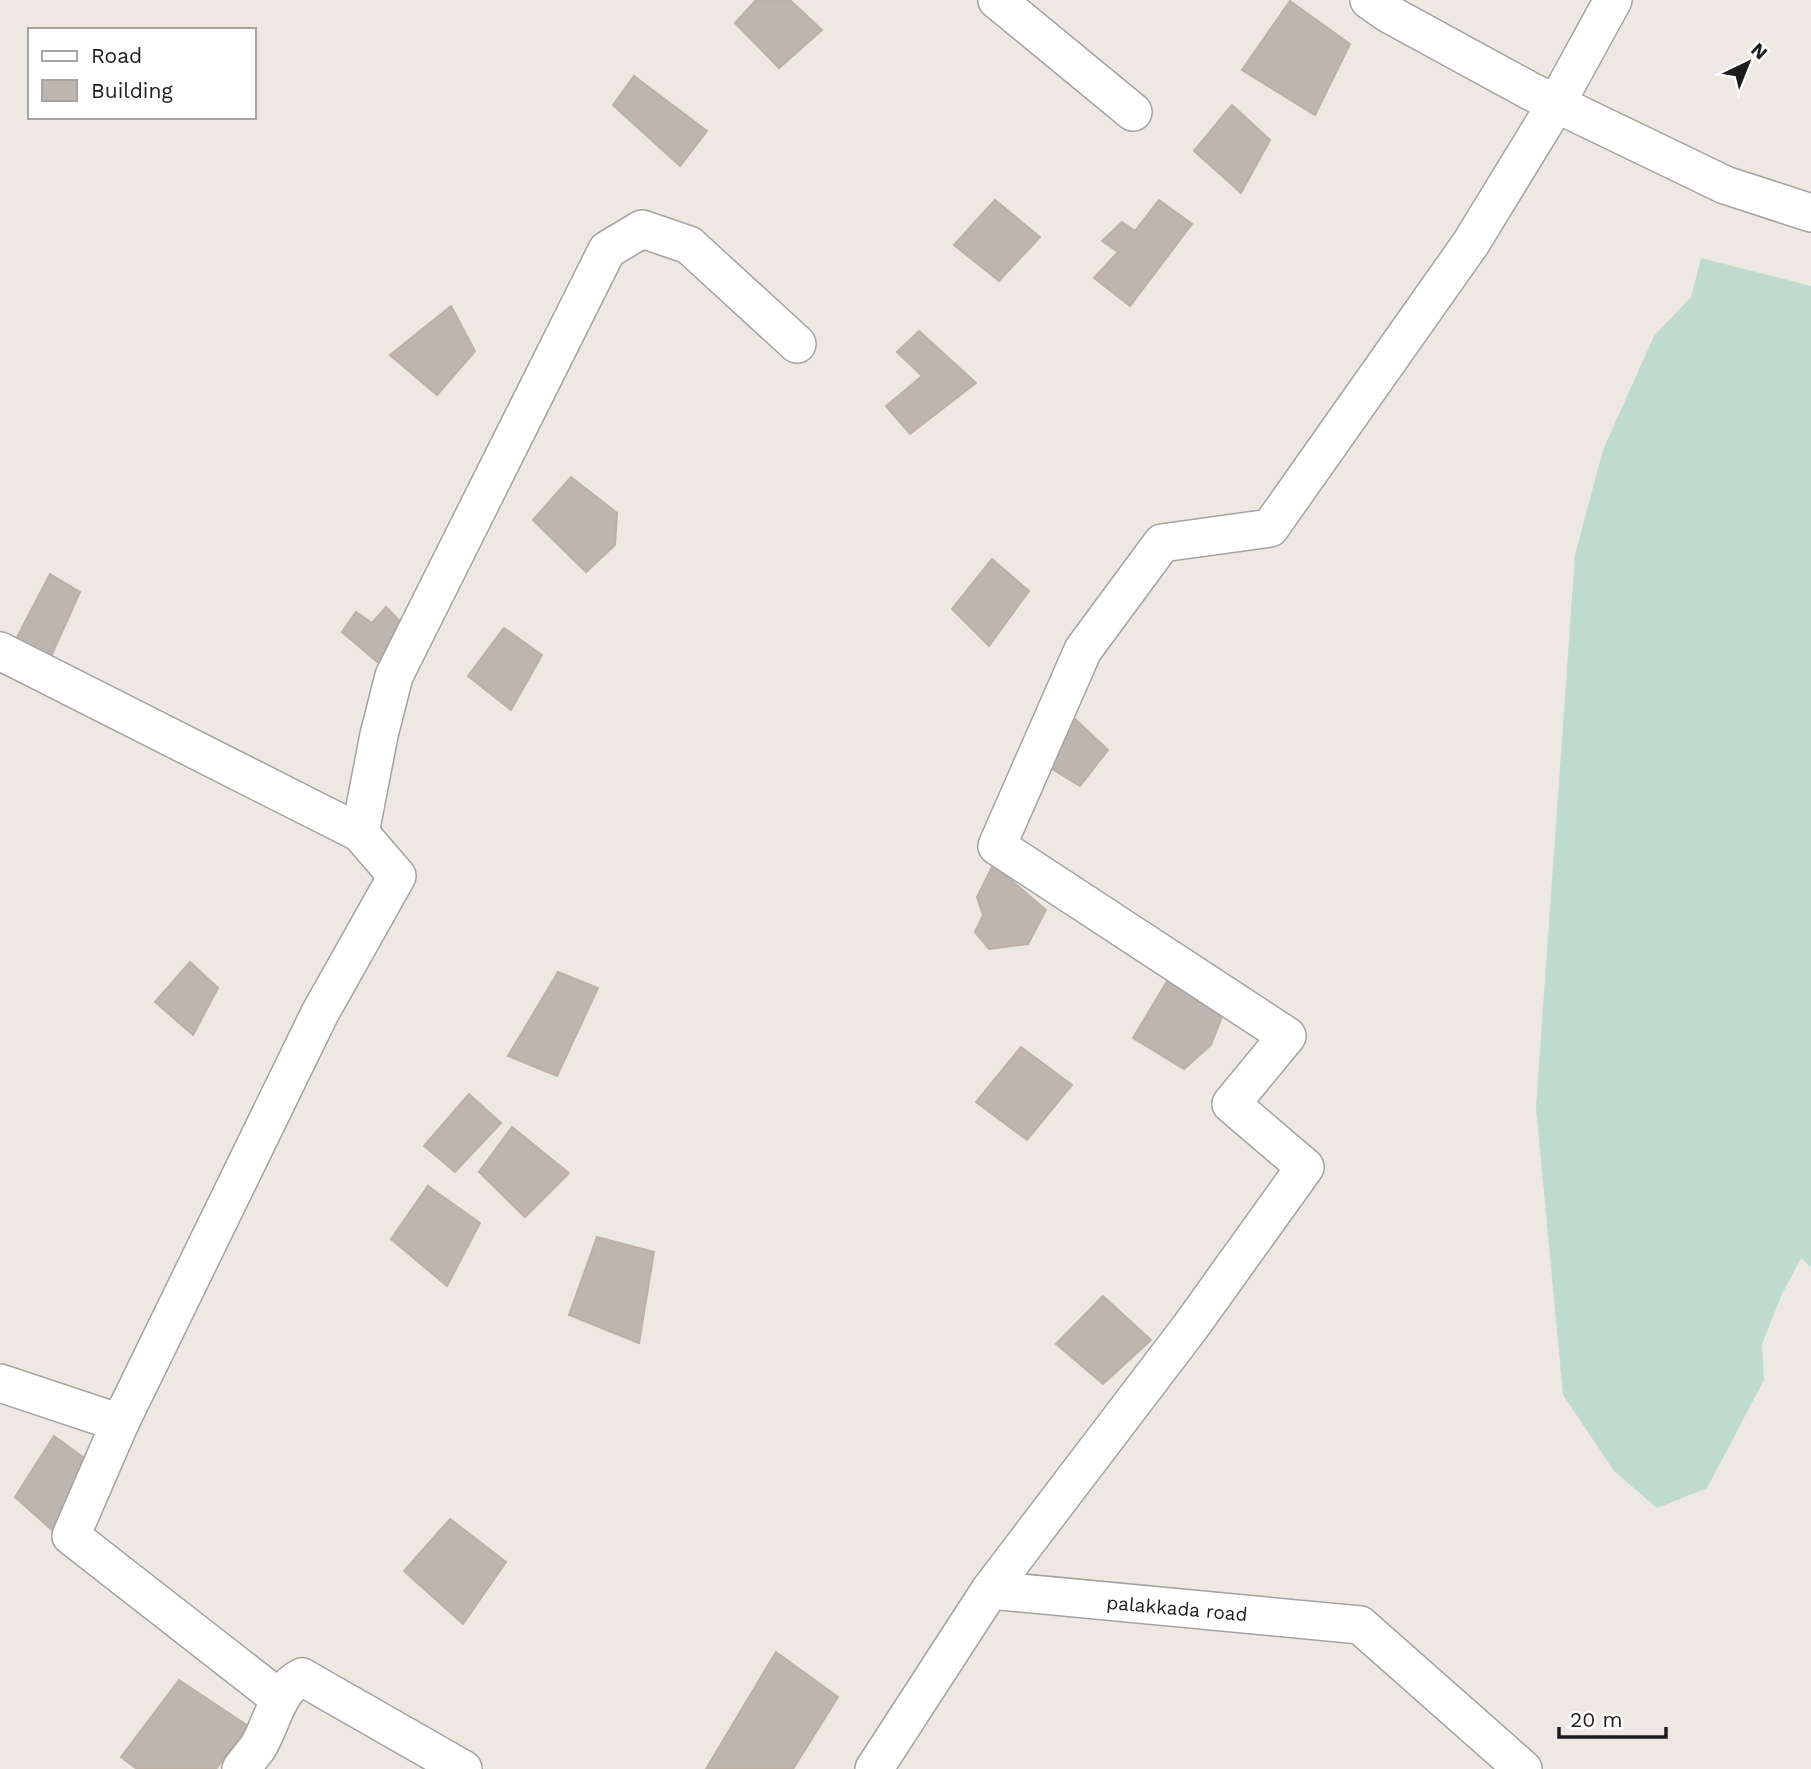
<svg xmlns="http://www.w3.org/2000/svg" width="1811" height="1769" font-family="'Work Sans',sans-serif">
	<style>
		.wetland { fill: #bfdace }
		.building { fill: #bdb5ae; stroke: #bdb0a5; stroke-width: 2 }
		.lines { fill: none; stroke-linecap: round; stroke-linejoin: round }
		.street-casing { stroke: #a3a3a3; stroke-width: 40 }
		.street { stroke: #fff; stroke-width: 37 }
		.labels { text-anchor: middle; stroke-width: 5; stroke-linejoin: round; paint-order: stroke }
		.street-label { font-size: 19px; fill: #1c1c1c; stroke: #fff }
	</style>
	<rect width="100%" height="100%" fill="#ede9e2"/>
	<polygon class="wetland" points="1701,258 1811,286 1811,1267 1801,1258 1782,1294 1762,1344 1764,1380 1707,1488 1657,1508 1614,1471 1563,1395 1536,1107 1575,555 1603,450 1654,336 1691,297"/>
	<g class="building">
		<polygon points="756,0 790,0 822,30 779,68 735,23"/>
		<polygon points="1290,1 1350,44 1315,115 1242,70"/>
		<polygon points="634,76 707,131 680,166 613,105"/>
		<polygon points="1232,105 1270,140 1241,193 1194,151"/>
		<polygon points="995,200 1040,237 999,281 954,245"/>
		<polygon points="1159,200 1192,224 1130,306 1094,278 1118,252 1102,241 1122,222 1135,231"/>
		<polygon points="451,306 475,351 437,395 390,355"/>
		<polygon points="919,331 976,383 910,434 886,406 922,376 897,352"/>
		<polygon points="571,477 617,513 615,545 586,572 533,520"/>
		<polygon points="992,559 1029,591 989,646 952,609"/>
		<polygon points="50,574 80,592 44,672 10,651"/>
		<polygon points="386,607 415,637 395,677 342,632 356,612 372,623"/>
		<polygon points="504,628 542,655 511,710 468,676"/>
		<polygon points="1073,717 1108,750 1080,786 1042,763"/>
		<polygon points="993,865 1046,910 1028,944 989,949 975,932 983,915 977,897"/>
		<polygon points="190,962 218,988 193,1035 155,1002"/>
		<polygon points="558,972 598,988 557,1076 508,1056"/>
		<polygon points="1169,978 1224,1011 1211,1045 1184,1069 1133,1038"/>
		<polygon points="1021,1047 1072,1085 1027,1140 976,1102"/>
		<polygon points="469,1094 501,1123 455,1172 424,1146"/>
		<polygon points="512,1127 569,1173 525,1217 479,1172"/>
		<polygon points="428,1186 480,1223 447,1286 391,1239"/>
		<polygon points="597,1237 654,1252 639,1343 569,1315"/>
		<polygon points="1103,1296 1151,1340 1103,1384 1056,1344"/>
		<polygon points="54,1436 98,1468 63,1540 15,1497"/>
		<polygon points="450,1519 506,1562 463,1624 404,1571"/>
		<polygon points="776,1652 838,1697 793,1769 706,1769"/>
		<polygon points="179,1680 248,1726 216,1769 137,1769 121,1757"/>
	</g>
	<g class="lines">
		<g class="street-casing">
			<g id="street">
				<polyline points="997,0 1133,112"/>
				<polyline points="1369,0 1389,14 1532,92 1725,185 1811,213"/>
				<polyline points="0,651 360,833 397,876 320,1013 120,1423"/>
				<polyline points="360,833 379,735 394,676 607,250 642,229 689,245 797,344"/>
				<polyline points="0,1383 120,1423 71,1536 280,1699"/>
				<polyline points="990,1590 1191,1326 1305,1167 1231,1104 1287,1036 997,846 1083,650 1162,543 1270,528 1471,243 1556,104 1613,0"/>
				<path d="M241 1769C246 1762 253 1754 258 1747 272 1724 277 1689 302 1677L463 1769"/>
				<polyline points="874,1769 990,1590 1360,1625 1523,1769"/>
			</g>
		</g>
		<use href="#street" class="street"/>
	</g>
	<g class="labels">
		<g class="street-label">
			<text transform="translate(1177 1608) rotate(5)" y="7">palakkada road</text>
		</g>
	</g>
	<rect x="28" y="28" width="228" height="91" fill="#ffffff" stroke="#a4a4a4" stroke-width="2"/>
	<rect x="42" y="51" width="35" height="10" fill="#ffffff" stroke="#a4a4a4" stroke-width="2"/>
	<text x="91" y="63" font-size="21" fill="#1c1c1c">Road</text>
	<rect x="42" y="80" width="35" height="21" fill="#bdb5ae" stroke="#a4a4a4" stroke-width="2"/>
	<text x="91" y="98" font-size="21" fill="#1c1c1c">Building</text>
	<g transform="translate(1748 63) rotate(43)" stroke="#ffffff" stroke-width="5" paint-order="stroke">
	<path d="M0-5L12 26L0 18L-12 26Z" fill="#1c1c1c"/>
	<text y="-10" font-size="19" font-weight="bold" text-anchor="middle" fill="#1c1c1c">N</text>
	</g>
	<path d="M1559 1727v10h107v-10" fill="none" stroke="#1c1c1c" stroke-width="3.5"/>
	<text x="1570" y="1727" font-size="21" fill="#1c1c1c" stroke="#ffffff" stroke-width="5" paint-order="stroke">20 m</text>
</svg>
